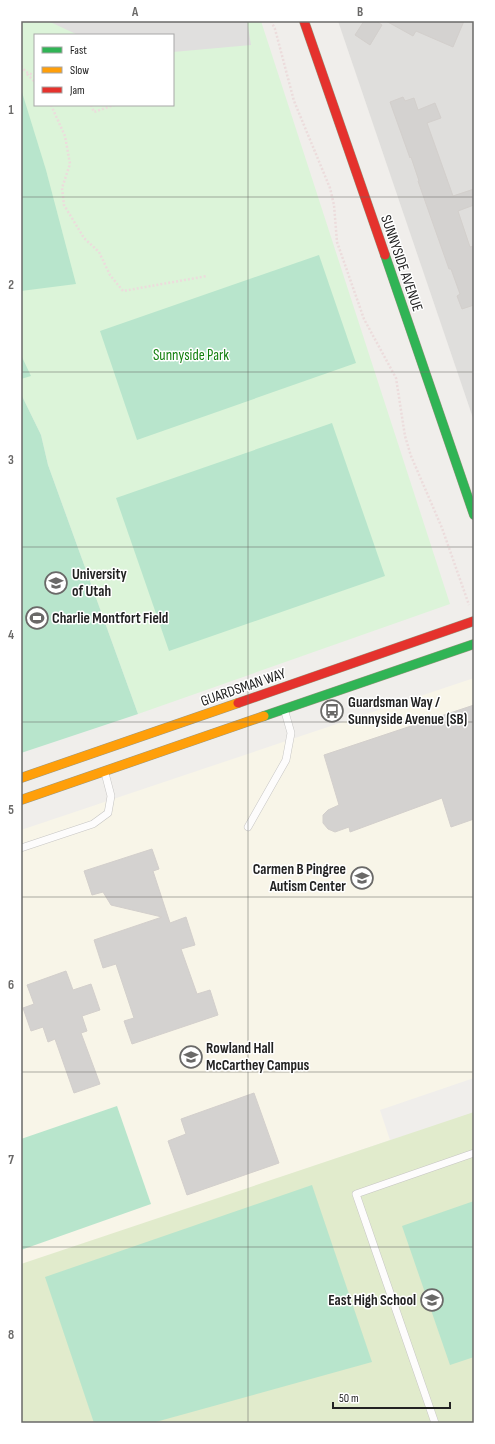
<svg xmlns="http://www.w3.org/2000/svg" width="495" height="1444" font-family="'Sofia Sans Condensed',sans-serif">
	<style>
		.residential { fill: #dfdedc }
		.education { fill: #f8f5e8 }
		.grass { fill: #e1ebcc }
		.park { fill: #dcf4d9; fill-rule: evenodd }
		.pitch { fill: #b8e5cc }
		.parking { fill: #e0dfde }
		.building { fill: #d4d2d0; stroke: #d3cfcc }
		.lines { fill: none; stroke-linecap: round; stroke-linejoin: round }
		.lane-casing { stroke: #c6c5c3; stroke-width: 8 }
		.fast-casing { stroke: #9b9982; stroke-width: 10 }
		.slow-casing { stroke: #9b9982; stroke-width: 10 }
		.jam-casing { stroke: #9b9982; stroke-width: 10 }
		.path { stroke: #ecdcdc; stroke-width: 2.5; stroke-dasharray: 2 2; stroke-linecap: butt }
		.lane { stroke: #fdfcfc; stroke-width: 7 }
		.fast { stroke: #30b455; stroke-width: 9 }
		.slow { stroke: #ff9f0a; stroke-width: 9 }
		.jam { stroke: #e5322d; stroke-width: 9 }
		.grid { fill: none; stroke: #6a6968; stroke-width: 1; stroke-opacity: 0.55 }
		.labels { text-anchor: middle; stroke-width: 3; stroke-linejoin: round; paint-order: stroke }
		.street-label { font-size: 15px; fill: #222; stroke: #fff }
		.park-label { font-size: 15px; fill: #158010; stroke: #fff }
		.poi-label { font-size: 15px; font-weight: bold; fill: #222; stroke: #fff; text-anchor: start }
		.neatline { fill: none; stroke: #6a6968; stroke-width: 1.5 }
		.grid-label { font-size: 13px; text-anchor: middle; font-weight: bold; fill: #6a6968 }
	</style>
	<rect width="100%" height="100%" fill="#f0eeeb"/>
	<polygon class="residential" points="338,21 474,21 474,421"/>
	<polygon class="education" points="474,678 474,1078 380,1110 390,1140 21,1266 21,830"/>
	<polygon class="grass" points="474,1112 474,1423 21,1423 21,1264"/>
	<path class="park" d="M21 21H261L450 604 138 714 48 465 41 435 21 394ZM35 35H173V105H35Z"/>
	<g class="pitch">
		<polygon points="21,89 46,170 76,284 21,291"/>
		<polygon points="319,255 356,363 137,440 100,331"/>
		<polygon points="21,355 31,376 21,379"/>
		<polygon points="21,394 41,435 48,465 138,714 21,753"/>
		<polygon points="332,423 385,576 169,651 116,498"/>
		<polygon points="117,1106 151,1204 21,1250 21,1139"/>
		<polygon points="312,1185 372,1362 152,1423 94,1423 45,1277"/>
		<polygon points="474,1201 474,1357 450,1365 402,1226"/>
	</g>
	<polygon class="parking" points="48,21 247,21 251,45 173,52 173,35 78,35"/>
	<g class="building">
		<polygon points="364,21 376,21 382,25 370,45 355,35"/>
		<polygon points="386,21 464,21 453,47 416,31 413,36"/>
		<polygon points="403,97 405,101 414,98 418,110 435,103 441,118 427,123 453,196 474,189 474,205 458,211 470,247 474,246 474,305 462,309 457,296 460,294 451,269 449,269 418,181 419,181 411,157 410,158 390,102"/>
		<polygon points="474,705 474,819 451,827 442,798 350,832 349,827 335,832 328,829 323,823 323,815 328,810 339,805 324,755"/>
		<polygon points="152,849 159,869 153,871 170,923 186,917 195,945 181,949 197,994 210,990 218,1015 132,1044 124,1021 134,1018 116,964 103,968 94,940 162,917 111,905 103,892 92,895 84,871"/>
		<polygon points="66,971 73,990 91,984 100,1010 82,1016 87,1031 81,1033 100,1084 74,1093 55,1039 48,1042 43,1027 31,1031 23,1008 34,1004 27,985"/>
		<polygon points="254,1093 279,1163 187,1195 168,1141 186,1134 181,1119"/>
	</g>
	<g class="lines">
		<g class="lane-casing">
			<g id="lane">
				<polyline points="248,827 286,760 291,733 285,712"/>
				<polyline points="21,848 93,824 108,813 111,796 105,773"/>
				<polyline points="435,1423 356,1194 474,1153"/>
			</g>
		</g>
		<g class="fast-casing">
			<g id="fast">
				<polyline points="385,255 474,515"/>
				<polyline points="264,716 474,644"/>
			</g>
		</g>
		<g class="slow-casing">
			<g id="slow">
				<polyline points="21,778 238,703"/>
				<polyline points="21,800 264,716"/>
			</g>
		</g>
		<g class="jam-casing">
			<g id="jam">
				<polyline points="304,21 385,255"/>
				<polyline points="238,703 474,621"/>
			</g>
		</g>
		<g class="path">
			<polyline points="271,21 275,29 294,101 330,188 334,205 337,242 364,319 396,378 405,436 411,456 442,528 469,605"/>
			<polyline points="21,66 26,72 35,76"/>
			<polyline points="27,74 35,82"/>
			<polyline points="51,105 65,136 70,164 62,188 64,205 84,238 99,252 110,275 123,291 207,276"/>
			<polyline points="91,105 94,112 114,105"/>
		</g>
		<use href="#lane" class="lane"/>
		<use href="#fast" class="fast"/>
		<use href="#slow" class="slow"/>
		<use href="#jam" class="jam"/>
	</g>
	<path class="grid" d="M248 21V1423M21 197H474M21 372H474M21 547H474M21 722H474M21 897H474M21 1072H474M21 1247H474"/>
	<defs>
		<g id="university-ring" transform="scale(1.15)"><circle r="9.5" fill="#fff" stroke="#6a6968" stroke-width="1.5"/><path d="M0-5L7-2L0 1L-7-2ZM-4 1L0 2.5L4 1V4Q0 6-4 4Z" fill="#6a6968"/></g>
		<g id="stadium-ring" transform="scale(1.15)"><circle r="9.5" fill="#fff" stroke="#6a6968" stroke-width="1.5"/><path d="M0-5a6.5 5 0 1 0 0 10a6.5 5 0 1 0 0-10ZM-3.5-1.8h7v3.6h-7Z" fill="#6a6968"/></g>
		<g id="bus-ring" transform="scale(1.15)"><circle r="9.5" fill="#fff" stroke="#6a6968" stroke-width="1.5"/><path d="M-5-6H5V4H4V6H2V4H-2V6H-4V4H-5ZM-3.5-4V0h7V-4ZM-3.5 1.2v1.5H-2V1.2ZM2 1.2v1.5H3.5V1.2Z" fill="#6a6968"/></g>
		<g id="school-ring" transform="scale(1.15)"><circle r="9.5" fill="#fff" stroke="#6a6968" stroke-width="1.5"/><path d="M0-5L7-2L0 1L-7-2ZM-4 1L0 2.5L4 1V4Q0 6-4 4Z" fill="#6a6968"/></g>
	</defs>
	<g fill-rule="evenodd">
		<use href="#university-ring" x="56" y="583"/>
		<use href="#stadium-ring" x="37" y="618"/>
		<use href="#bus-ring" x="332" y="711"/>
		<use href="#school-ring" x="362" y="878"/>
		<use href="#school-ring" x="191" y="1057"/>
		<use href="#school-ring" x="432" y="1300"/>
	</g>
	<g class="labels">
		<g class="street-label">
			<text transform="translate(402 263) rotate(71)" y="5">SUNNYSIDE AVENUE</text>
			<text transform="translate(243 687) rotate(-19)" y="5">GUARDSMAN WAY</text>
		</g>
		<g class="park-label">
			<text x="191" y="360">Sunnyside Park</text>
		</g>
		<g class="poi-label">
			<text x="72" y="579">University<tspan x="72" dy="17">of Utah</tspan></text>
			<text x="52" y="623">Charlie Montfort Field</text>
			<text x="348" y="707">Guardsman Way /<tspan x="348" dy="17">Sunnyside Avenue (SB)</tspan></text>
			<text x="346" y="874" text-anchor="end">Carmen B Pingree<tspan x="346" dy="17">Autism Center</tspan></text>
			<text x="206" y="1053">Rowland Hall<tspan x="206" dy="17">McCarthey Campus</tspan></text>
			<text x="416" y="1305" text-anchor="end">East High School</text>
		</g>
	</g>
	<rect width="495" height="1444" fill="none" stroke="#ffffff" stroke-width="44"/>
	<rect x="34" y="34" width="140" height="72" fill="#ffffff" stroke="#a7a7a7"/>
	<rect x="42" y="47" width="20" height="6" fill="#30b455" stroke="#a7a7a7"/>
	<text x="70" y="54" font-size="12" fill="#222222">Fast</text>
	<rect x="42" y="67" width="20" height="6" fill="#ff9f0a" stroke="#a7a7a7"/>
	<text x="70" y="74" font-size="12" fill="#222222">Slow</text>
	<rect x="42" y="87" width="20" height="6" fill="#e5322d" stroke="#a7a7a7"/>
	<text x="70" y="94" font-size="12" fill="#222222">Jam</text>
	<path d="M333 1402v6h117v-6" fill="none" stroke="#222222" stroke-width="2"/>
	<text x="339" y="1402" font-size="12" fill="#222222" stroke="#ffffff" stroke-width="3" paint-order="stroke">50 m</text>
	<rect x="22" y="22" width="451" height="1400" class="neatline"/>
	<g class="grid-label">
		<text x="135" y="16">A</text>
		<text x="360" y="16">B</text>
		<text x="11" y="114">1</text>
		<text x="11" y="289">2</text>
		<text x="11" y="464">3</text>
		<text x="11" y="639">4</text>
		<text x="11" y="814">5</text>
		<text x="11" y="989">6</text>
		<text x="11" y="1164">7</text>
		<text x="11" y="1339">8</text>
	</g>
</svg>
